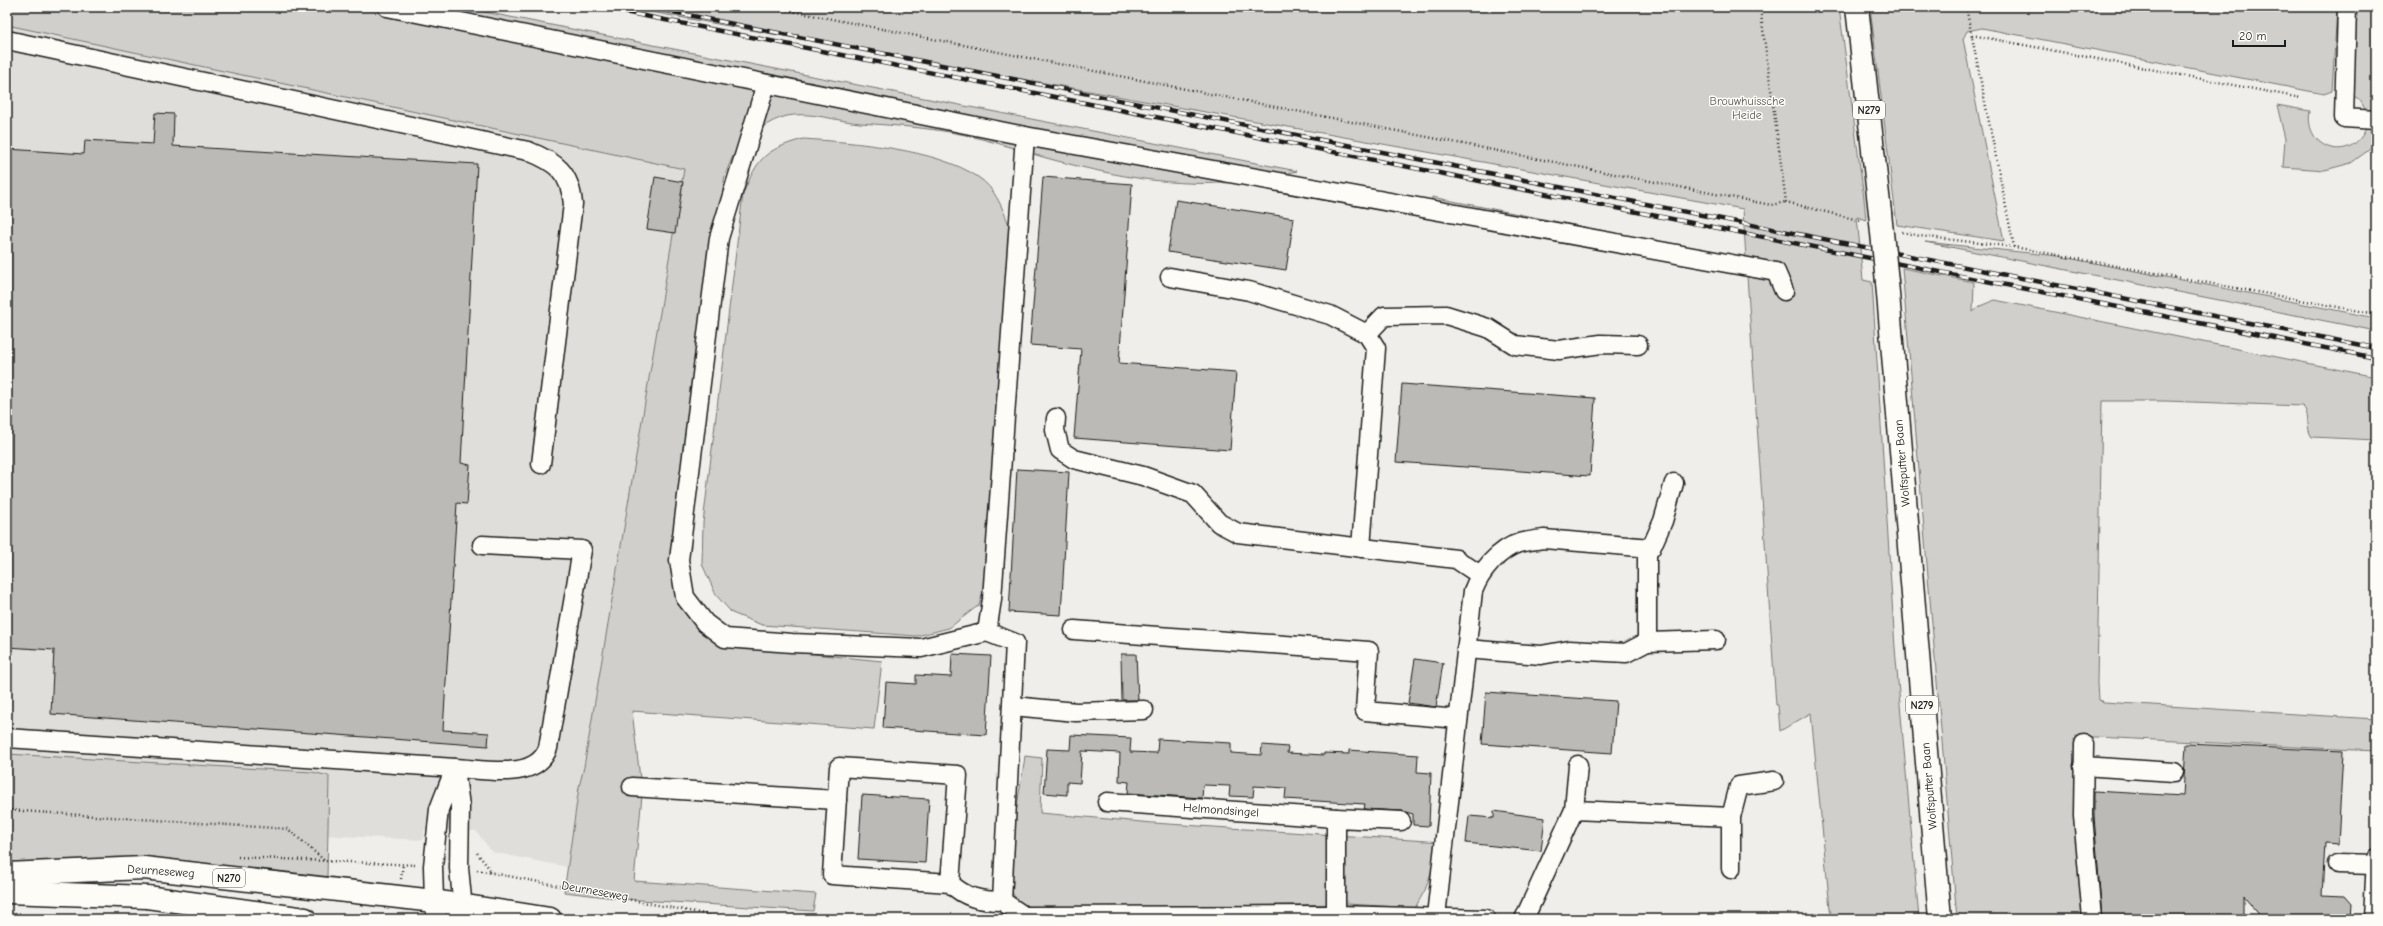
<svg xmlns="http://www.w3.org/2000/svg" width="2383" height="926" font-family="'Comic Neue',sans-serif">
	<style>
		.built { fill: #e0deda }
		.green { fill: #d0cfcc; stroke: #767674 }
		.building { fill: #bbbab6; stroke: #1c1c1c }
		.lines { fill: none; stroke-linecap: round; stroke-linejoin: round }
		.minor-casing { stroke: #1c1c1c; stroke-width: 21 }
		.major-casing { stroke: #1c1c1c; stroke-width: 25 }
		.path { stroke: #1c1c1c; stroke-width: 2.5; stroke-dasharray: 1 3; stroke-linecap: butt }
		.minor { stroke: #fdfcf7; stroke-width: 18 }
		.major { stroke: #fdfcf7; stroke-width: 22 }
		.rail-casing { stroke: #1c1c1c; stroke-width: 4.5 }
		.rail { stroke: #fdfcf7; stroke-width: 3; stroke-dasharray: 9; stroke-linecap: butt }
		.major-bridge-casing { stroke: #1c1c1c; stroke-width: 25; stroke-linecap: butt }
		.major-bridge { stroke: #fdfcf7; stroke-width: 22 }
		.labels { text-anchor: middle; stroke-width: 3; stroke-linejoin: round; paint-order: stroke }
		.shield { fill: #fdfcf7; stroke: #605f5e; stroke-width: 1 }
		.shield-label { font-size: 11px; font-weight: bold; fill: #1c1c1c }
		.park-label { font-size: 12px; fill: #5b5b5a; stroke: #fdfcf7 }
		.street-label { font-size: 12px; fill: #1c1c1c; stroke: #fdfcf7 }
	</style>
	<rect width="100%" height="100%" fill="#f0eeea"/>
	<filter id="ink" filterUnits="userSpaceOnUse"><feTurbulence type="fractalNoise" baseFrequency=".025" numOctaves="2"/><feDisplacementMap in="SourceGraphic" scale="8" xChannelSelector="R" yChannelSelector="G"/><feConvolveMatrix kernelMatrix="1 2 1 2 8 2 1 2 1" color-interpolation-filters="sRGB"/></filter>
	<g filter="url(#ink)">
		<polygon class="built" points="7,7 724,83 603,874 492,852 476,831 425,829 423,840 299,834 7,803"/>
		<g class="green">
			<path d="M7 7H459L1297 171C1218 193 1144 183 1065 163 1036 156 1007 145 978 138 939 128 899 126 860 123 836 121 810 111 787 116 769 120 750 135 739 148 732 155 729 166 725 175L672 561 683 594 734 646 882 661 874 729 632 711 642 795 634 881 816 894 813 911 624 899 564 892 579 787 584 767 684 169 7 25Z"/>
			<polygon points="623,7 1839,7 1864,198 1866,220 1857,217 1863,280 1872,282 1895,648 1919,919 1831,919 1811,713 1780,731 1778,705 1776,705 1747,276 1430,217 1432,197 1746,259 1743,209"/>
			<polygon points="1870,7 2337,7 2332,91 2324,94 1982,28 1967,31 1963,39 2004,241 1897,225"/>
			<polygon points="2355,7 2376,7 2376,111 2366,111 2360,100 2351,94"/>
			<path d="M2277 105 2310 111C2303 150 2352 164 2366 128H2376V147H2373L2351 163 2325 170 2283 167 2285 139Z"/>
			<path d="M803 139C853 142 937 149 978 177 995 188 1002 207 1009 225L987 580 979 605 949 628 917 636 762 625 732 613 716 595 702 564 703 523 743 194C758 158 764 150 803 139Z"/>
			<polygon points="1925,242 2058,256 2376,318 2376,331"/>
			<path d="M1902 268 1974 282 1973 312 1980 306 1995 300 2376 377V440L2312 437C2305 429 2311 412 2302 406L2165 401H2102L2097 683 2098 700 2104 702 2375 719 2376 751 2076 736 2075 760 2083 919H1957Z"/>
			<polygon points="7,754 312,772 329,776 327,878 7,863"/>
			<path d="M1025 756 1042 758 1040 813 1153 823 1442 842 1425 890 1415 908 1348 904 1032 909C1026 905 1017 901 1013 894 1002 873 1022 783 1025 756Z"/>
		</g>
		<g class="building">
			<polygon points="155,113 174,114 173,146 477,164 461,463 470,465 467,504 457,503 443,730 489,733 488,746 51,714 54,650 7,647 7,149 84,154 85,140 153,144"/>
			<polygon points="655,177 683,182 675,233 647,229"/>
			<polygon points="1043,177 1132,184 1119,363 1236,372 1230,450 1074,438 1081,349 1030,345"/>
			<polygon points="1176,200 1294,218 1286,270 1168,252"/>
			<polygon points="1402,384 1595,398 1590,476 1396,462"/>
			<polygon points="1017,469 1069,472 1061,615 1009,612"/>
			<polygon points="952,654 991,656 986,735 883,728 886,682 916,684 916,675 951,677"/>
			<polygon points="1121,654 1136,654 1138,700 1122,700"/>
			<polygon points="1415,659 1443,663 1436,707 1408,703"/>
			<polygon points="1486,692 1616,701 1612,753 1482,744"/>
			<polygon points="1071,735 1131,738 1130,752 1157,753 1158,739 1231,743 1231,753 1261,755 1262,745 1288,747 1287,753 1324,755 1324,753 1349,754 1349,750 1418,755 1417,772 1431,773 1429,826 1413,825 1413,814 1402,811 1364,809 1365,804 1285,799 1286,788 1254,786 1253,797 1229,796 1230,786 1203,785 1202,798 1128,793 1129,782 1119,781 1120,753 1082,751 1080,783 1067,782 1067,795 1044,793 1047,749 1070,750"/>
			<polygon points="2186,744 2343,751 2338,844 2325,843 2322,895 2344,896 2351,904 2350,919 2263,919 2243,896 2243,918 2185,915 2174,919 2102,919 2094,816 2094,791 2183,796"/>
			<polygon points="862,795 929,799 925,863 858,859"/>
			<polygon points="1494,811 1545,818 1541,851 1466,843 1469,816 1494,818"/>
		</g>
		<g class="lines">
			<g class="minor-casing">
				<g id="minor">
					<polyline points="387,7 1025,136"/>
					<polyline points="2347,7 2344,118 2376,120"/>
					<path d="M7 40 528 151C556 162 570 172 573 204L541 464"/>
					<polyline points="766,84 719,238 679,560 685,597 705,623 725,638 792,643 921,648 987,632"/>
					<polyline points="1170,277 1249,291 1330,315 1367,334 1376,348 1361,548"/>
					<polyline points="1367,334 1384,316 1446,315 1488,328 1515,345 1559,350 1601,344 1638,345"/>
					<polyline points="1056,418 1055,430 1060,450 1074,459 1143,476 1193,494 1219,523 1238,533 1456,559 1480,575"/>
					<polyline points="1647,548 1647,642 1716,640"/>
					<polyline points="1074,630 1369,651 1365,711 1458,719"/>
					<polyline points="1466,649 1541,655 1569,650 1626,653 1647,642"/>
					<polyline points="1013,706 1076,712 1144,710"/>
					<path d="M7 738 455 768C483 769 536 782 548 748L582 550 482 545"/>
					<polyline points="2084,744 2083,816 2092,919"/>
					<polyline points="2083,766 2174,772"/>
					<polyline points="455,769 460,806 459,868 464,919"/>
					<polyline points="632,787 837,800"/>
					<polyline points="1107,802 1336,818"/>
					<polyline points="1574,810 1731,817"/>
					<polyline points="2337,864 2376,865"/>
					<polyline points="1731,869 1731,817 1739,786 1774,781"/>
					<path d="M950 883 958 775 839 767 832 875 950 883C965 898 981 901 1002 901"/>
					<polyline points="1002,901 1015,643 987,632 992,599 1025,136 1776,272 1784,291"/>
					<polyline points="1002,901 1024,916 1336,915 1486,919"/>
					<polyline points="1336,915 1336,818 1401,821"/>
					<path d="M1436 916 1473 591C1480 572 1499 549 1519 543 1527 541 1536 540 1544 539L1651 548 1663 521 1674 483"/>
					<polyline points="437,919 434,901 433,866 439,809 455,768"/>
					<polyline points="1524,919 1574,810 1578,765"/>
					<polyline points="2373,919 2376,858"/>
				</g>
			</g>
			<g class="major-casing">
				<g id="major">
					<polyline points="1857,7 1880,213"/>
					<polyline points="1887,282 1940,919"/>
					<polyline points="7,874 144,868 434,901 550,919"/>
					<polyline points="7,892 147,897 305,919"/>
				</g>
			</g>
			<g class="path">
				<polyline points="771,7 1771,205 1786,202"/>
				<polyline points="1760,7 1786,202 1862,221"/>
				<polyline points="1966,7 2014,247"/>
				<polyline points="1972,35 2301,98"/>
				<polyline points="1902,232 1920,236 2014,247 2376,314"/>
				<polyline points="7,810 288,829 324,860"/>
				<polyline points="477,853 492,872"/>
				<polyline points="238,857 416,865"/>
				<polyline points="477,870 730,919"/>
				<polyline points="401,879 403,864"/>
			</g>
			<use href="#minor" class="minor"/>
			<use href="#major" class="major"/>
			<g class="rail-casing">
				<g id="rail">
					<polyline points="599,7 2376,358"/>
					<polyline points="647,7 2376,348"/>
				</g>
			</g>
			<use href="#rail" class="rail"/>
			<g class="major-bridge-casing">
				<polyline id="major-bridge" points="1880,213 1887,282"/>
			</g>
			<use href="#major-bridge" class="major-bridge"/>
		</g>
	</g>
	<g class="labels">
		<g class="shield">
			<rect x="1853" y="101" width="32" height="18" rx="3"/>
			<rect x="1906" y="696" width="32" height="18" rx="3"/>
			<rect x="213" y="869" width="32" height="18" rx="3"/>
		</g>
		<g class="shield-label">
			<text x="1869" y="114">N279</text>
			<text x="1922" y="709">N279</text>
			<text x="229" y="882">N270</text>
		</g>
		<g class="park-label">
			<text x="1747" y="105">Brouwhuissche<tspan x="1747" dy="14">Heide</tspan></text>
		</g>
		<g class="street-label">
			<text transform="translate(1902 463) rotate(-95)" y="4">Wolfsputter Baan</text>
			<text transform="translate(1929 786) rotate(-95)" y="4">Wolfsputter Baan</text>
			<text transform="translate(1221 810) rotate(4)" y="4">Helmondsingel</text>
			<text transform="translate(161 871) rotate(4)" y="4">Deurneseweg</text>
			<text transform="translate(595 891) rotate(10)" y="4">Deurneseweg</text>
		</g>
	</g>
	<rect width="2383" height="926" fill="none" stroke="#fdfcf7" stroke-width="24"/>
	<rect x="12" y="12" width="2359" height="902" fill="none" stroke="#1c1c1c" stroke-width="1.5" filter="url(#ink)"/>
	<path d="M2233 40v6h52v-6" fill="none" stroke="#1c1c1c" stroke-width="2"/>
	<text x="2239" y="40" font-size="12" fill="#1c1c1c" stroke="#fdfcf7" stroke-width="3" paint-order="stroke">20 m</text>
</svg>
